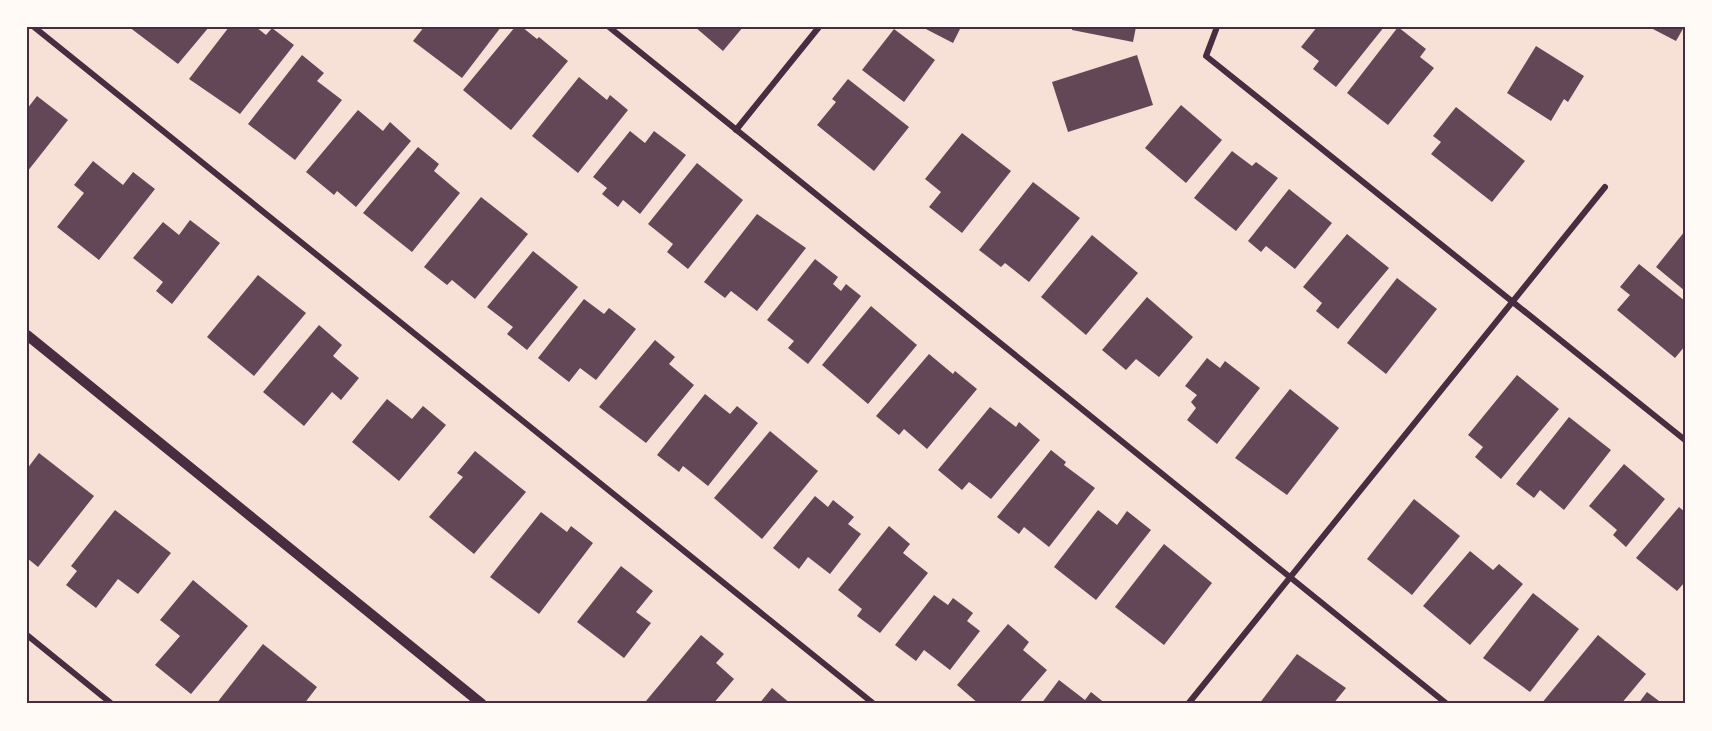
<svg xmlns="http://www.w3.org/2000/svg" width="1712" height="731" font-family="Poppins,sans-serif">
	<style>
		.building { fill: #644757 }
		.lines { fill: none; stroke-linecap: round; stroke-linejoin: round }
		.minor { stroke: #4a2c40; stroke-width: 6 }
		.tertiary { stroke: #4a2c40; stroke-width: 10 }
		.neatline { fill: none; stroke: #4a2c40; stroke-width: 2 }
	</style>
	<rect width="100%" height="100%" fill="#f7e1d7"/>
	<g class="building">
		<polygon points="129,27 209,27 178,64"/>
		<polygon points="229,27 256,27 266,35 272,28 294,45 240,114 189,79"/>
		<polygon points="424,27 501,27 462,78 413,41"/>
		<polygon points="515,27 522,27 537,39 539,37 568,61 511,130 463,90"/>
		<polygon points="695,27 743,27 723,51"/>
		<polygon points="922,27 961,27 953,43"/>
		<polygon points="1072,27 1136,27 1133,42 1072,30"/>
		<polygon points="1317,27 1384,27 1336,87 1313,69 1319,61 1301,47"/>
		<polygon points="1398,27 1426,49 1420,57 1434,68 1388,125 1347,93"/>
		<polygon points="1649,27 1684,27 1676,41"/>
		<polygon points="894,29 935,60 904,102 862,70"/>
		<polygon points="1536,46 1584,76 1568,102 1564,99 1551,121 1507,93"/>
		<polygon points="302,55 324,73 317,81 342,100 295,160 248,124"/>
		<polygon points="1137,55 1153,105 1068,132 1052,82"/>
		<polygon points="579,77 607,100 610,95 628,110 578,173 532,136"/>
		<polygon points="848,79 909,127 874,171 817,125 836,102 832,99"/>
		<polygon points="37,96 68,120 27,172 27,109"/>
		<polygon points="1181,105 1222,140 1186,183 1145,148"/>
		<polygon points="1456,107 1525,161 1492,202 1431,154 1441,142 1433,136"/>
		<polygon points="358,110 383,131 390,122 411,141 356,207 337,191 334,195 306,172"/>
		<polygon points="630,131 645,143 654,131 686,155 640,214 623,200 618,207 602,194 607,188 593,177"/>
		<polygon points="962,133 1011,171 962,233 929,207 941,192 925,179"/>
		<polygon points="418,147 439,164 434,171 460,193 412,252 363,213"/>
		<polygon points="1232,151 1252,166 1256,162 1278,178 1236,231 1194,198"/>
		<polygon points="93,161 123,185 133,172 155,189 99,260 57,227 84,193 74,185"/>
		<polygon points="697,163 743,200 688,269 667,252 673,244 648,224"/>
		<polygon points="1033,182 1080,218 1029,282 1005,263 1001,267 979,250"/>
		<polygon points="1289,189 1332,223 1295,269 1266,246 1261,252 1248,241"/>
		<polygon points="481,197 528,234 475,299 452,280 447,285 424,267"/>
		<polygon points="757,214 806,248 757,311 731,291 725,298 704,282"/>
		<polygon points="190,220 220,243 172,304 156,291 163,282 133,258 163,222 179,235"/>
		<polygon points="1685,231 1685,291 1656,267"/>
		<polygon points="1347,234 1389,268 1338,329 1316,311 1322,303 1303,287"/>
		<polygon points="1092,235 1138,273 1086,335 1041,297"/>
		<polygon points="533,251 578,287 527,350 507,334 513,327 487,307"/>
		<polygon points="815,259 838,277 833,284 841,291 846,284 861,296 808,364 788,348 794,341 767,320"/>
		<polygon points="1639,264 1685,301 1685,346 1675,358 1617,310 1630,295 1620,287"/>
		<polygon points="258,275 306,313 254,376 207,337"/>
		<polygon points="1397,278 1437,309 1386,374 1347,343"/>
		<polygon points="1147,297 1193,337 1159,377 1136,359 1126,370 1102,350"/>
		<polygon points="584,299 604,314 609,308 636,329 596,380 580,368 569,382 538,358"/>
		<polygon points="871,306 917,345 868,404 822,365"/>
		<polygon points="319,325 342,345 333,356 359,378 341,400 332,392 304,426 263,392"/>
		<polygon points="655,340 675,357 669,364 694,385 646,443 599,407"/>
		<polygon points="929,354 953,374 955,371 977,389 927,449 904,429 899,435 876,416"/>
		<polygon points="1207,358 1220,368 1225,361 1260,388 1217,444 1187,420 1196,408 1191,402 1197,395 1185,386"/>
		<polygon points="1517,375 1559,409 1501,479 1475,457 1483,447 1468,435"/>
		<polygon points="1290,389 1339,428 1287,495 1235,458"/>
		<polygon points="705,394 730,414 737,406 758,423 708,486 683,466 679,472 657,455"/>
		<polygon points="387,399 412,419 423,406 446,425 399,481 352,442"/>
		<polygon points="990,407 1016,427 1019,422 1040,440 991,499 969,482 962,490 938,470"/>
		<polygon points="1569,417 1611,450 1564,510 1540,490 1534,498 1516,484"/>
		<polygon points="770,431 818,471 762,539 714,498"/>
		<polygon points="1051,450 1066,462 1064,465 1095,488 1049,547 1024,527 1019,534 997,517"/>
		<polygon points="475,451 526,492 474,554 429,517 463,477 457,473"/>
		<polygon points="39,453 94,496 38,567 27,558 27,469"/>
		<polygon points="1624,464 1665,499 1626,547 1613,535 1617,530 1589,506"/>
		<polygon points="815,496 828,507 833,500 854,517 848,524 861,534 830,574 808,557 799,569 773,548"/>
		<polygon points="1414,499 1460,536 1412,595 1367,559"/>
		<polygon points="1679,507 1685,512 1685,582 1677,591 1636,558"/>
		<polygon points="115,510 171,553 138,594 118,579 96,608 66,585 77,571 71,566"/>
		<polygon points="1098,510 1117,525 1127,511 1151,530 1096,600 1054,567"/>
		<polygon points="541,512 567,532 571,526 593,543 539,614 490,577"/>
		<polygon points="889,526 910,544 903,553 928,573 880,633 857,616 862,609 838,590"/>
		<polygon points="1164,544 1212,583 1164,645 1115,607"/>
		<polygon points="1470,551 1493,570 1499,564 1523,584 1470,645 1423,606"/>
		<polygon points="621,566 653,591 636,612 651,623 624,658 577,622"/>
		<polygon points="193,580 248,626 191,694 155,665 180,636 160,620"/>
		<polygon points="1533,593 1579,629 1530,692 1483,658"/>
		<polygon points="934,595 948,605 953,598 973,613 967,621 980,631 950,670 924,650 916,661 895,645"/>
		<polygon points="1008,624 1029,642 1023,650 1047,670 1018,704 979,704 957,685"/>
		<polygon points="701,635 724,654 716,663 734,679 713,704 650,704 646,701"/>
		<polygon points="1598,635 1646,674 1621,704 1541,704"/>
		<polygon points="263,644 317,687 304,704 216,704"/>
		<polygon points="1297,654 1346,688 1333,704 1259,704"/>
		<polygon points="1059,680 1085,700 1091,692 1106,704 1041,704"/>
		<polygon points="772,688 791,704 759,704"/>
		<polygon points="1647,692 1663,704 1638,704"/>
	</g>
	<g class="lines">
		<g class="minor">
			<polyline points="34,27 874,704"/>
			<polyline points="609,27 1447,704"/>
			<polyline points="1217,27 1206,56 1685,440"/>
			<polyline points="736,130 819,27"/>
			<polyline points="27,635 112,704"/>
			<polyline points="1188,704 1605,187"/>
		</g>
		<polyline class="tertiary" points="27,335 482,704"/>
	</g>
	<rect width="1712" height="731" fill="none" stroke="#fffaf5" stroke-width="57"/>
	<rect x="28" y="28" width="1656" height="674" class="neatline"/>
</svg>
